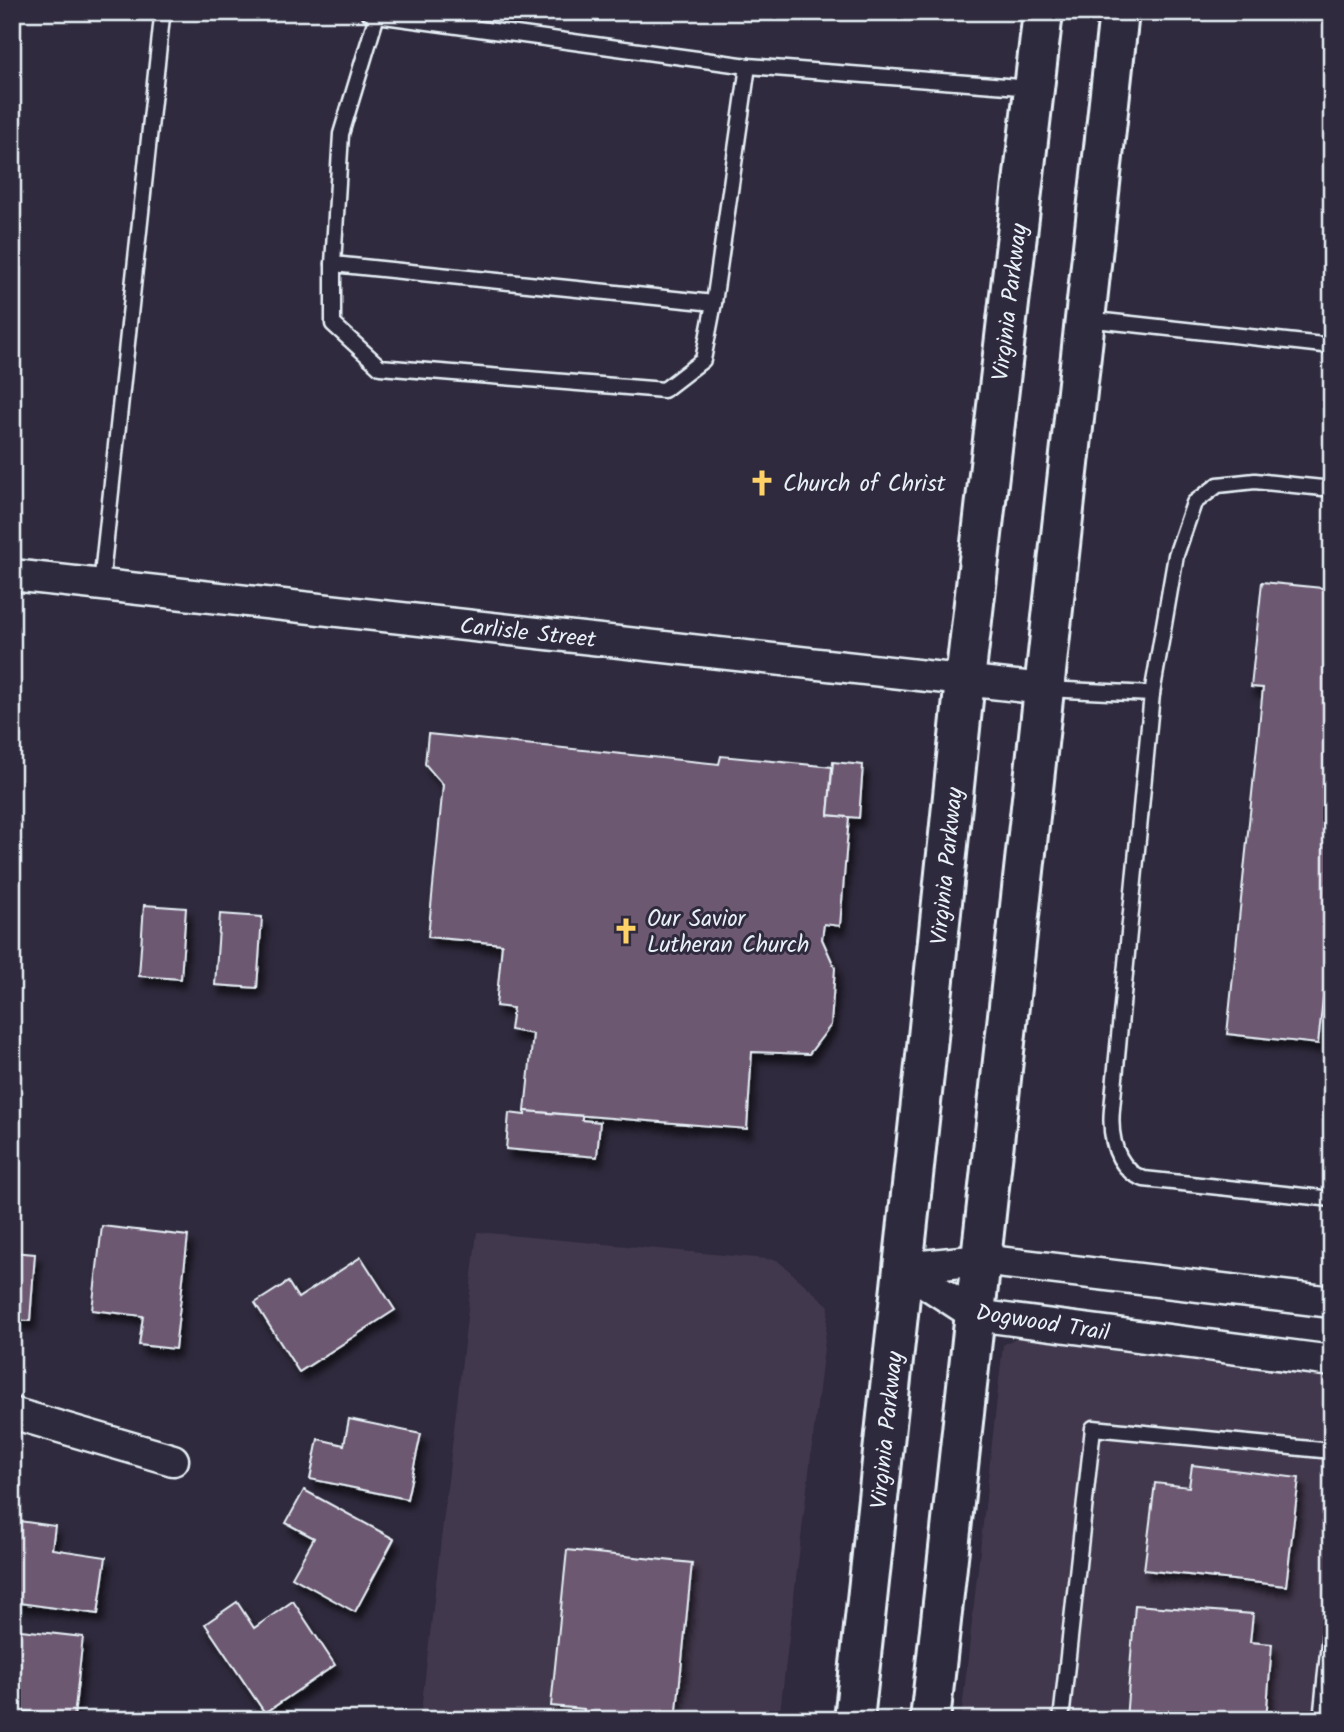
<svg xmlns="http://www.w3.org/2000/svg" width="1344" height="1732" font-family="Kalam,sans-serif">
	<style>
		.built { fill: #42384d }
		.building { fill: #6d5971; stroke: #e8f1f8; stroke-width: 2; filter: url(#shadow) }
		.lines { fill: none; stroke-linecap: round; stroke-linejoin: round }
		.service-casing { stroke: #e8f1f8; stroke-width: 19 }
		.minor-casing { stroke: #e8f1f8; stroke-width: 35 }
		.secondary-casing { stroke: #e8f1f8; stroke-width: 44 }
		.service { stroke: #2f2a3d; stroke-width: 14 }
		.minor { stroke: #2f2a3d; stroke-width: 30 }
		.secondary { stroke: #2f2a3d; stroke-width: 38 }
		.labels { text-anchor: middle; stroke-width: 6; stroke-linejoin: round; paint-order: stroke }
		.street-label { font-size: 23px; fill: #e8f1f8; stroke: #2f2a3d }
		.poi-label { font-size: 23px; fill: #e8f1f8; stroke: #2f2a3d; text-anchor: start }
	</style>
	<defs>
		<filter id="shadow"><feDropShadow dx="4.5" dy="8" stdDeviation="3.5" flood-color="#0009"/></filter>
	</defs>
	<rect width="100%" height="100%" fill="#2f2a3d"/>
	<filter id="ink" filterUnits="userSpaceOnUse"><feTurbulence type="fractalNoise" baseFrequency=".0143" numOctaves="2"/><feDisplacementMap in="SourceGraphic" scale="14" xChannelSelector="R" yChannelSelector="G"/><feConvolveMatrix kernelMatrix="1 2 1 2 8 2 1 2 1" color-interpolation-filters="sRGB"/></filter>
	<g filter="url(#ink)">
		<g class="built">
			<polygon points="477,1232 777,1260 829,1306 779,1720 420,1720"/>
			<polygon points="1019,1336 1332,1375 1332,1720 961,1720 1003,1345"/>
		</g>
		<g class="building">
			<polygon points="1262,582 1332,589 1332,916 1318,1044 1227,1034 1263,688 1251,687"/>
			<polygon points="428,734 719,764 721,756 832,767 828,815 849,817 840,926 824,924 822,939 835,968 831,1025 809,1054 752,1052 747,1129 525,1111 533,1034 510,1030 513,1008 496,1006 502,944 428,937 443,785 425,764"/>
			<polygon points="833,762 863,765 859,818 828,815"/>
			<polygon points="144,905 186,908 181,979 139,976"/>
			<polygon points="220,914 262,917 257,988 215,985"/>
			<polygon points="525,1111 582,1116 582,1120 600,1122 597,1157 506,1149 509,1113 525,1115"/>
			<polygon points="102,1226 188,1236 175,1349 139,1345 143,1316 92,1310"/>
			<polygon points="12,1252 35,1254 30,1321 12,1320"/>
			<polygon points="361,1257 395,1310 299,1372 255,1303 288,1282 298,1298"/>
			<polygon points="349,1419 421,1434 407,1499 310,1479 318,1439 344,1445"/>
			<polygon points="1192,1465 1299,1478 1286,1586 1144,1570 1155,1483 1189,1487"/>
			<polygon points="304,1490 394,1539 355,1612 292,1577 314,1538 286,1523"/>
			<polygon points="12,1520 55,1526 52,1549 106,1557 98,1614 12,1602"/>
			<polygon points="567,1550 692,1563 676,1720 583,1720 584,1709 551,1706"/>
			<polygon points="293,1601 335,1665 265,1713 205,1624 237,1602 254,1628"/>
			<polygon points="1135,1605 1253,1614 1250,1642 1272,1644 1266,1720 1126,1720"/>
			<polygon points="12,1629 83,1637 74,1717 12,1710"/>
		</g>
		<g class="lines">
			<g class="service-casing">
				<g id="service">
					<polyline points="368,12 377,15 341,134 333,264 333,324 380,367 664,390 703,360 714,303 748,66 1033,88"/>
					<polyline points="377,15 748,66"/>
					<polyline points="333,264 714,303"/>
					<polyline points="1086,319 1332,346"/>
					<polyline points="101,585 162,17 169,12"/>
					<path d="M1045 689 1152 694 1112 1109C1110 1130 1113 1155 1129 1170 1132 1174 1139 1177 1144 1179L1332 1199"/>
					<polyline points="1152,694 1176,555 1194,503 1218,485 1255,481 1332,489"/>
					<polyline points="1061,1720 1093,1428 1332,1451"/>
					<polyline points="1321,1720 1332,1614"/>
				</g>
			</g>
			<g class="minor-casing">
				<g id="minor">
					<polyline points="12,575 1044,689"/>
					<polyline points="903,1268 975,1315 1332,1361"/>
					<polyline points="903,1268 981,1260 1332,1302"/>
					<polyline points="12,1413 173,1460"/>
				</g>
			</g>
			<g class="secondary-casing">
				<g id="secondary">
					<polyline points="854,1720 927,1047 965,680 1043,12"/>
					<polyline points="930,1720 1119,12"/>
				</g>
			</g>
			<use href="#service" class="service"/>
			<use href="#minor" class="minor"/>
			<use href="#secondary" class="secondary"/>
		</g>
	</g>
	<defs>
		<g id="church-bare" transform="scale(2.1)"><path d="M-1.2-6h2.4v3.5h3.3v2.4h-3.3V6h-2.4V-.1h-3.3v-2.4h3.3Z" fill="#ffd166" stroke="#2f2a3d" stroke-width="2.5" paint-order="stroke"/></g>
	</defs>
	<g fill-rule="evenodd">
		<use href="#church-bare" x="762" y="483"/>
		<use href="#church-bare" x="626" y="931"/>
	</g>
	<g class="labels">
		<g class="street-label">
			<text transform="translate(1009 302) rotate(-83)" y="8">Virginia Parkway</text>
			<text transform="translate(528 632) rotate(6)" y="8">Carlisle Street</text>
			<text transform="translate(946 866) rotate(-84)" y="8">Virginia Parkway</text>
			<text transform="translate(1043 1322) rotate(9)" y="8">Dogwood Trail</text>
			<text transform="translate(886 1430) rotate(-84)" y="8">Virginia Parkway</text>
		</g>
		<g class="poi-label">
			<text x="783" y="491">Church of Christ</text>
			<text x="647" y="926">Our Savior<tspan x="647" dy="26">Lutheran Church</tspan></text>
		</g>
	</g>
	<rect width="1344" height="1732" fill="none" stroke="#2f2a3d" stroke-width="42"/>
	<rect x="21" y="21" width="1302" height="1690" fill="none" stroke="#e8f1f8" stroke-width="2.5" filter="url(#ink)"/>
</svg>
